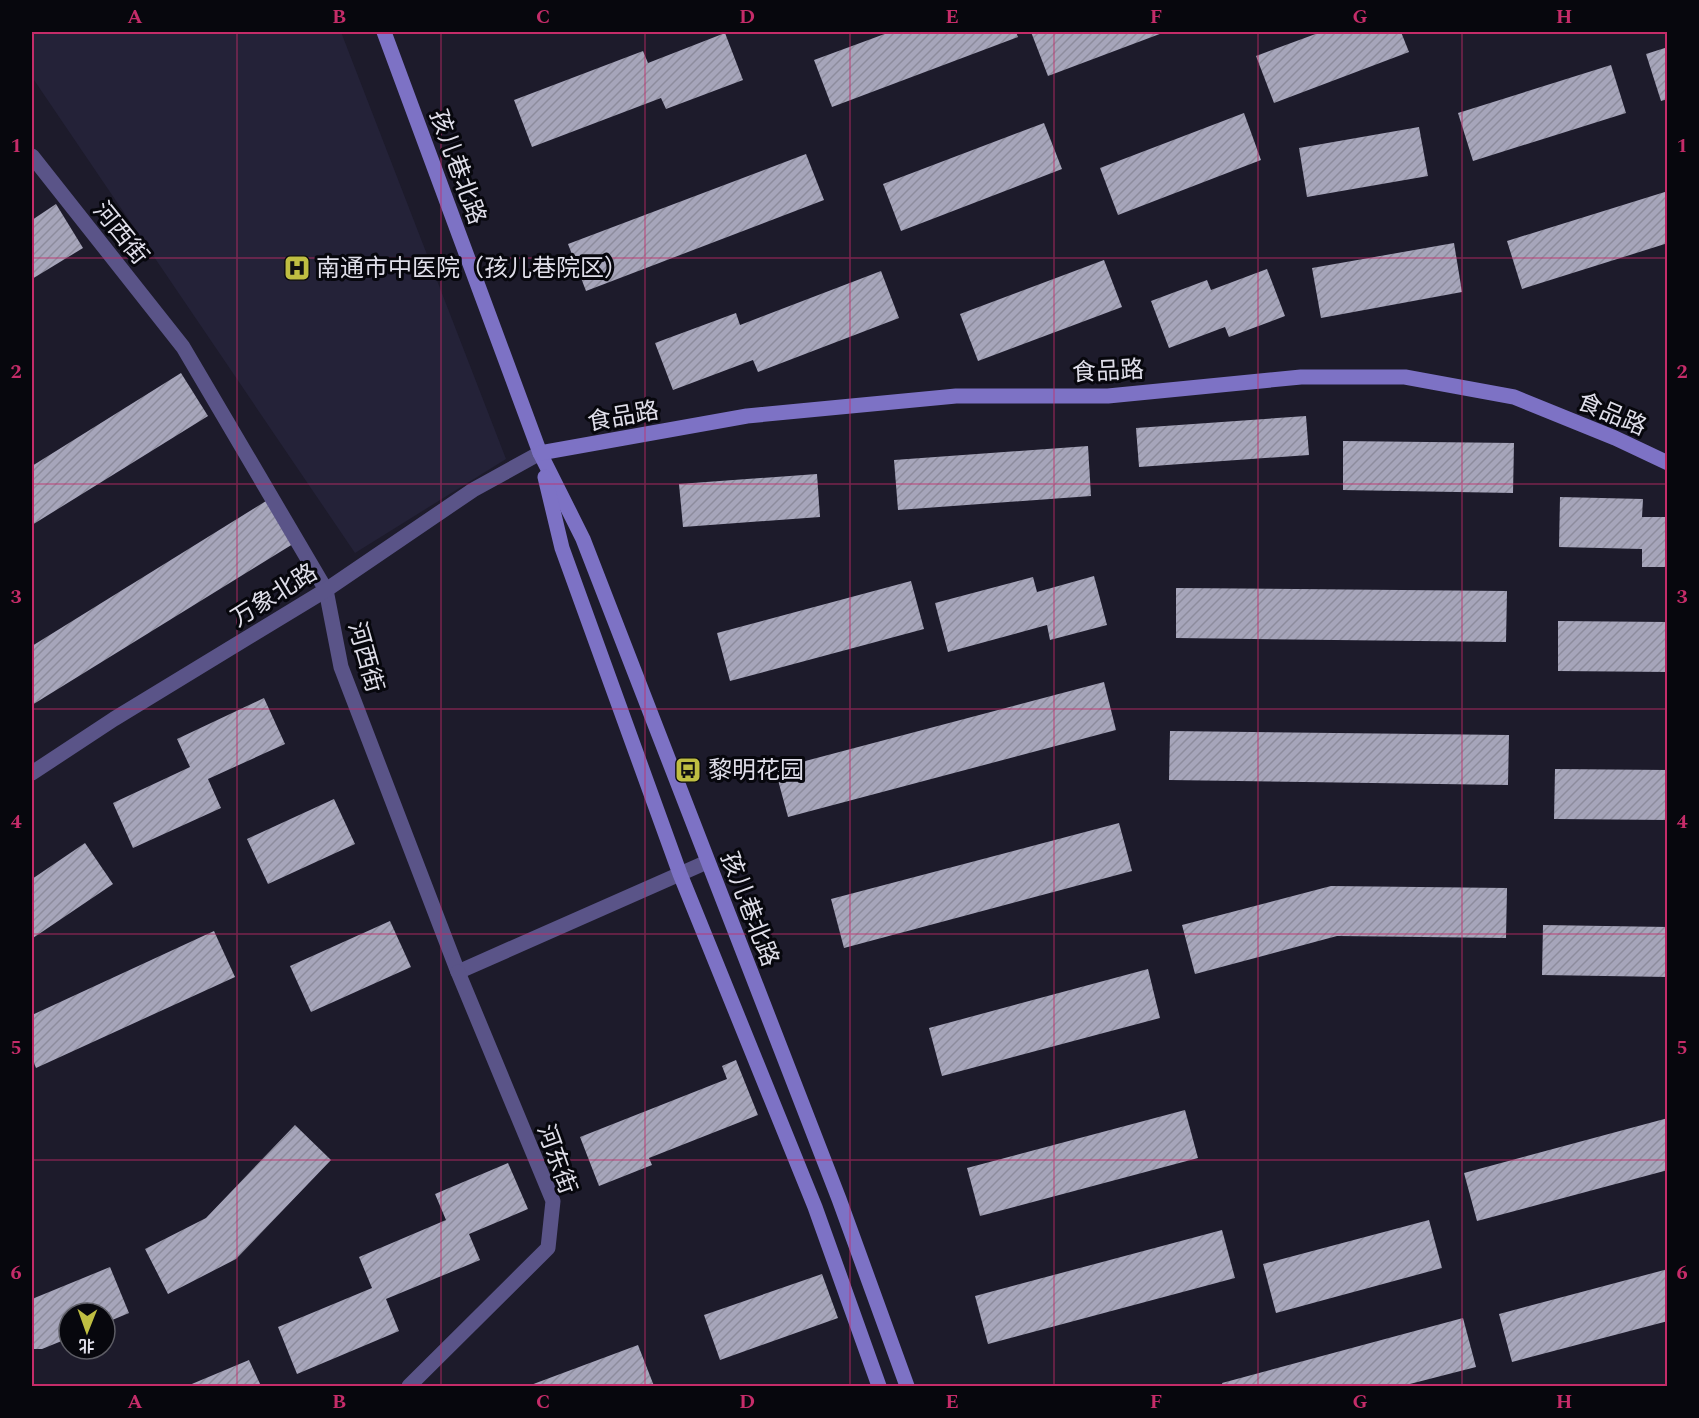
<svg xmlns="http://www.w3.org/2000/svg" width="1699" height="1418" font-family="Spectral,'Noto Sans SC',serif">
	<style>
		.built { fill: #242238 }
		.building { fill: url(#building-hatch) }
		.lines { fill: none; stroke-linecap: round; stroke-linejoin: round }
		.street { stroke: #5a5488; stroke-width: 15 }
		.secondary { stroke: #7d72c5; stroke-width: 15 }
		.grid { fill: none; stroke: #c52c69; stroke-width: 1.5; stroke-opacity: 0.55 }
		.labels { text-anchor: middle; stroke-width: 6; stroke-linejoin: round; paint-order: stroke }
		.street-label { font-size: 24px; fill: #dfdee9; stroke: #07070d }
		.poi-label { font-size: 24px; fill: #dfdee9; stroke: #07070d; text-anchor: start }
		.neatline { fill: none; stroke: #c52c69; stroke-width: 2 }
		.grid-label { font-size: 20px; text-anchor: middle; font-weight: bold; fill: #c52c69 }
	</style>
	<defs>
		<pattern id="building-hatch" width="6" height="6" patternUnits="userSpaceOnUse" patternTransform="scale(1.5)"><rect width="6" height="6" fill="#a6a5ba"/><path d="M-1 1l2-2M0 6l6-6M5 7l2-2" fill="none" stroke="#8d8c9d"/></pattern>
	</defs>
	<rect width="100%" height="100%" fill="#1d1b2b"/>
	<polygon class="built" points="32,32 341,32 506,459 355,553 32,77"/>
	<g class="building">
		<polygon points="890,32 1016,32 1018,37 832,107 814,60"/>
		<polygon points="1031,32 1165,32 1048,76"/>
		<polygon points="1321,32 1401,32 1409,52 1274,103 1256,56"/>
		<polygon points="725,33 743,80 666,109 661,98 532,147 514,100 643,51 648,63"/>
		<polygon points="1668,47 1668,99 1661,101 1646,54"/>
		<polygon points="1611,65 1626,113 1473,161 1458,113"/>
		<polygon points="1244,113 1261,160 1118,215 1100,168"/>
		<polygon points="1044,123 1062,169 901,231 883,184"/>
		<polygon points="1419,127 1428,176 1307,197 1299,148"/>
		<polygon points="806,154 824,200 586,291 568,244"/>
		<polygon points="1668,191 1668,243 1522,289 1507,241"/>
		<polygon points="56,204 83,248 32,279 32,220"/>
		<polygon points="1454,243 1462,292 1321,318 1312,268"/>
		<polygon points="1104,260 1122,307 978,361 960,314"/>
		<polygon points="1267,269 1285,316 1229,337 1225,327 1169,348 1151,301 1207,280 1211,290"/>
		<polygon points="881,271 899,318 758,372 753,360 673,390 655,343 736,313 740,325"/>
		<polygon points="181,373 208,416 32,525 32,466"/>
		<polygon points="1306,416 1309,455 1139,467 1136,428"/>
		<polygon points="1343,441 1514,443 1513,493 1343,490"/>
		<polygon points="1088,446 1091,496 898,510 894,460"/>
		<polygon points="817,474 820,517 683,527 679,484"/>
		<polygon points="1560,497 1643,499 1642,517 1668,517 1668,567 1642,567 1642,549 1559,547"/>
		<polygon points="266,501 293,544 32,705 32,646"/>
		<polygon points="1094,576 1107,625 1050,640 1047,625 948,652 935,603 1033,577 1037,592"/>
		<polygon points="911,581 924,629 730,681 717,633"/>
		<polygon points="1176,588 1507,591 1506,642 1176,638"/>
		<polygon points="1558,621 1668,622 1668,672 1558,671"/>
		<polygon points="1104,682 1116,730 788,817 775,769"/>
		<polygon points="264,698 285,744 208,779 221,808 133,848 113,803 190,767 177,739"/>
		<polygon points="1170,731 1509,735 1508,785 1169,780"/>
		<polygon points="1555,769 1668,770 1668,820 1554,819"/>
		<polygon points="334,799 355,844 268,884 247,839"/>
		<polygon points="1119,823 1132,871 844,948 831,899"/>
		<polygon points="85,843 113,884 33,938 32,879"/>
		<polygon points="1331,886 1507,888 1506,938 1337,936 1195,974 1182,925"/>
		<polygon points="390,921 411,967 311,1012 290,966"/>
		<polygon points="1543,925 1668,927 1668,977 1542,975"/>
		<polygon points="214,931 235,977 36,1068 32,1058 32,1015"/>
		<polygon points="1148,969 1160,1018 942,1076 929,1028"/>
		<polygon points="736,1060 758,1115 649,1158 652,1165 599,1186 580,1137 727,1079 722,1066"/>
		<polygon points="1185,1110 1198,1158 980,1216 967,1168"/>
		<polygon points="1668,1118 1668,1170 1477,1221 1464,1173"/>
		<polygon points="295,1125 331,1160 236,1259 168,1294 145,1249 206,1218"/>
		<polygon points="508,1163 528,1209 469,1234 480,1260 386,1299 399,1331 297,1374 278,1327 372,1288 359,1257 446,1220 435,1194"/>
		<polygon points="1429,1220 1442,1268 1276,1313 1263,1264"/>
		<polygon points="1222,1230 1235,1278 988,1344 975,1296"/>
		<polygon points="110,1267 129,1313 105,1323 105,1313 69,1313 69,1338 42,1349 32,1349 32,1299"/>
		<polygon points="1668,1269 1668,1321 1512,1362 1499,1314"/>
		<polygon points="822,1274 838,1318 720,1360 704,1315"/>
		<polygon points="1463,1318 1476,1367 1402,1386 1223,1386 1222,1383"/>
		<polygon points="638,1345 654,1386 528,1386"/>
		<polygon points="249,1360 261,1386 187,1386"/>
	</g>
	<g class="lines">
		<g class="street">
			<polyline points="32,156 183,347 326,590 341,667 458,972 707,862"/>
			<polyline points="32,773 114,719 326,590 473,490 540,453"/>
			<polyline points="409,1386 548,1248 553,1201 458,972"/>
		</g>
		<g class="secondary">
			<polyline points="384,32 540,453 583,539 839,1199 907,1386"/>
			<polyline points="540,453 747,416 956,396 1108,396 1301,377 1405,377 1514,397 1615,438 1668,463"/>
			<polyline points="545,477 562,548 680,874 815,1207 879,1386"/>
		</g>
	</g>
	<path class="grid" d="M237 32V1386M441 32V1386M645 32V1386M850 32V1386M1054 32V1386M1258 32V1386M1462 32V1386M32 258H1668M32 484H1668M32 709H1668M32 934H1668M32 1160H1668"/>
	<defs>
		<g id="hospital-square" transform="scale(1.35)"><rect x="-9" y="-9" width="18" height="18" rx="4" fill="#bfbe42" stroke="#07070d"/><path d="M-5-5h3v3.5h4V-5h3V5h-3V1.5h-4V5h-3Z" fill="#111"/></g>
		<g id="bus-square" transform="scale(1.35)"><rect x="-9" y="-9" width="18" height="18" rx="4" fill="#bfbe42" stroke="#07070d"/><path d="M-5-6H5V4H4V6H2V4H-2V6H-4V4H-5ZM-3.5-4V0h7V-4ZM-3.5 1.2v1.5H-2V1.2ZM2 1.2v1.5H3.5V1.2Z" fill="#111"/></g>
	</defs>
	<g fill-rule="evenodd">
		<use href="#hospital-square" x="297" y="268"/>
		<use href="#bus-square" x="688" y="770"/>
	</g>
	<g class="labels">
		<g class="street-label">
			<text transform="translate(458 167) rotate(70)" y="8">孩儿巷北路</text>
			<text transform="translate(121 233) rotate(51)" y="8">河西街</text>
			<text transform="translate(1108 371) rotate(-3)" y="8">食品路</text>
			<text transform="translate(1612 414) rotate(23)" y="8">食品路</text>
			<text transform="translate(623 416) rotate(-10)" y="8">食品路</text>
			<text transform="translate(274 595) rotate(-32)" y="8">万象北路</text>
			<text transform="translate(366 657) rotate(74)" y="8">河西街</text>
			<text transform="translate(750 909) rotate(69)" y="8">孩儿巷北路</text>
			<text transform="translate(557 1159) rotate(70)" y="8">河东街</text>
		</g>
		<g class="poi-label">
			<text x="316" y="276">南通市中医院（孩儿巷院区）</text>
			<text x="708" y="778">黎明花园</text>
		</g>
	</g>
	<rect width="1699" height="1418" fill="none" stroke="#07070d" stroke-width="66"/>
	<g transform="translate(87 1331) rotate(181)"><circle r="28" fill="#07070d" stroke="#5d5d65" stroke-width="1.5"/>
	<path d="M0-4.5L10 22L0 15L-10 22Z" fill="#bfbe42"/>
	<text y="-9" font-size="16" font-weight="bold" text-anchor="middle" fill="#dfdee9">北</text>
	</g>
	<rect x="33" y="33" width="1633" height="1352" class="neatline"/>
	<g class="grid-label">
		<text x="135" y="23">A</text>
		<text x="339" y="23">B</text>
		<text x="543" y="23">C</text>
		<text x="747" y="23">D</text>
		<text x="952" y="23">E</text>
		<text x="1156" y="23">F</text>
		<text x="1360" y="23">G</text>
		<text x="1564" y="23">H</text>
		<text x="16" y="152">1</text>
		<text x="1682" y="152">1</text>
		<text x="16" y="378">2</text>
		<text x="1682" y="378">2</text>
		<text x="16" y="603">3</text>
		<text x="1682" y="603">3</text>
		<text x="16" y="828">4</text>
		<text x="1682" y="828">4</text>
		<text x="16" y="1054">5</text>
		<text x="1682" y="1054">5</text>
		<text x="16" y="1279">6</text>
		<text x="1682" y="1279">6</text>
		<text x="135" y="1408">A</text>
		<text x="339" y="1408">B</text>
		<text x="543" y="1408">C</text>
		<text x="747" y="1408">D</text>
		<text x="952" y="1408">E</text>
		<text x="1156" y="1408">F</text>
		<text x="1360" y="1408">G</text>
		<text x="1564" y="1408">H</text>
	</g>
</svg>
